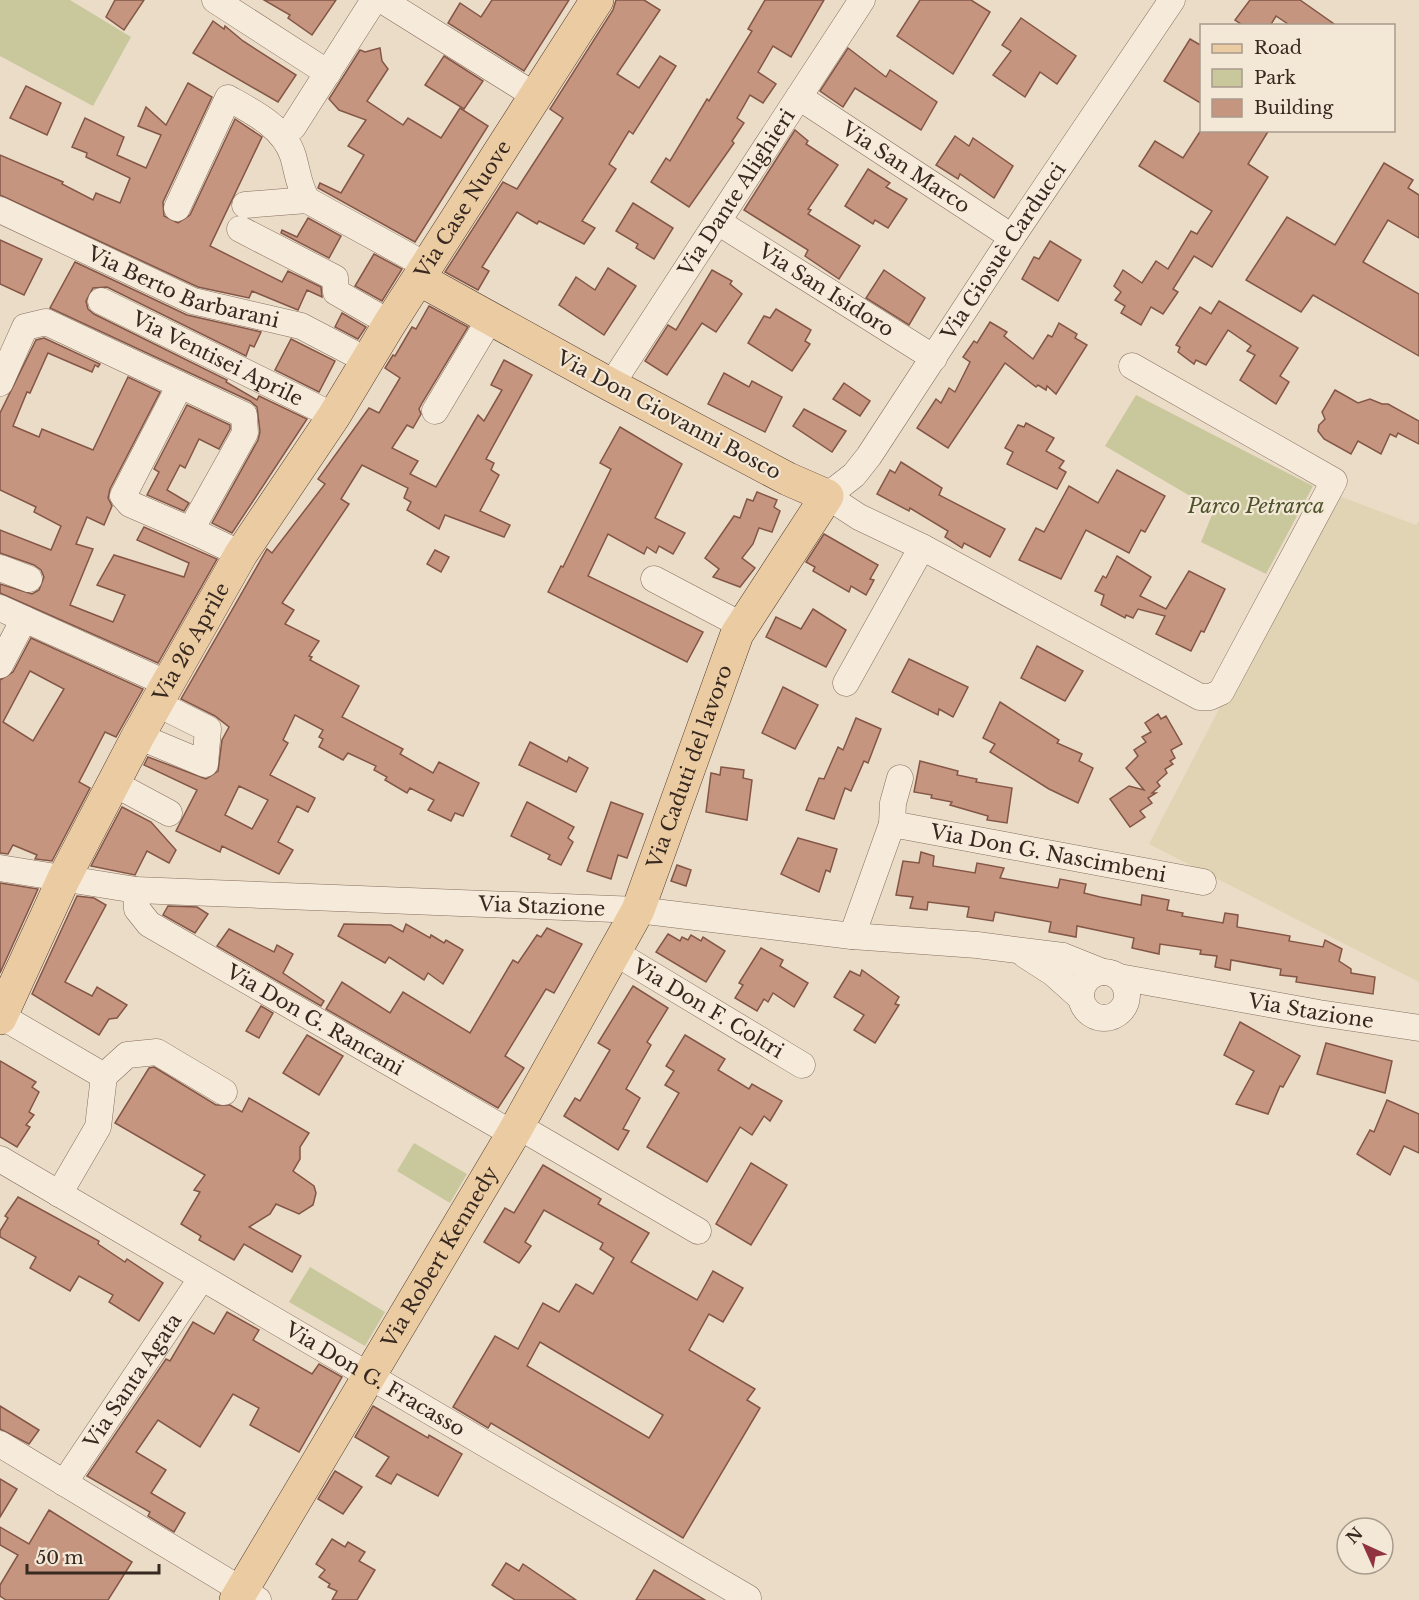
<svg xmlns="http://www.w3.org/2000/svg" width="1419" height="1600" font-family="'Libre Baskerville',serif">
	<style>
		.farmland { fill: #e0d4b5 }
		.green { fill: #c8c89c }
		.building { fill: #c69580; stroke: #835646; stroke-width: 1.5; fill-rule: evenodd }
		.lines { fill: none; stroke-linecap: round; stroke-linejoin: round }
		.minor-casing { stroke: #856e5e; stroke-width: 27 }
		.major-casing { stroke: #543d32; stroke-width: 34 }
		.minor { stroke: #f6eada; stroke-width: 26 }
		.major { stroke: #ebcba2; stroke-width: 33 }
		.labels { text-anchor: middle; stroke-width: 4.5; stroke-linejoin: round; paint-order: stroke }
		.street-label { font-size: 20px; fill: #372820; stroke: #f3e7d6 }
		.park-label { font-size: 20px; font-style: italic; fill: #4c5229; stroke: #f3e7d6 }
	</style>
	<rect width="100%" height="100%" fill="#ebdcc7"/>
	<polygon class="farmland" points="1331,493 1416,525 1419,521 1419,982 1149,844"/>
	<g class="green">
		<polygon points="0,0 70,0 131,37 93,106 0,56"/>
		<polygon points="1136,395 1313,486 1266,574 1201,542 1214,510 1105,446"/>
		<polygon points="414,1143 467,1174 450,1203 397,1171"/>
		<polygon points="310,1267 385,1312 365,1346 289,1302"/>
	</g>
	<g class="building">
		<polygon points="115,0 144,0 124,30 106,17"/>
		<polygon points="264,0 336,0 312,35 288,18 290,15"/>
		<polygon points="492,0 569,0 524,71 448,23 460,3 481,17"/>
		<polygon points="616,0 644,0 660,10 617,74 639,88 660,56 676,66 633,134 629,131 609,164 616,169 582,221 595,228 584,244 539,221 537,224 517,212 482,267 489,271 478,290 445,272 503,182 517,189 563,118 550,109 613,10"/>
		<polygon points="765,0 824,0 791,57 773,46 758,72 776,84 763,103 750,95 737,118 744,123 732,141 734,143 689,207 651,182 666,158 670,161 707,99 709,101 752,31 748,29"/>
		<polygon points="920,0 971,0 990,12 953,74 897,36"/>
		<polygon points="1250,0 1300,0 1337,26 1291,26 1276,16 1270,26 1244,26 1235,20"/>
		<polygon points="1021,18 1076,56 1057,84 1040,72 1025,97 993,75 1011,51 1002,45"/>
		<polygon points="213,21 224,29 225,26 243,41 296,75 278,102 193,53"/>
		<polygon points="1190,39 1202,46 1202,104 1164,81"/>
		<polygon points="380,48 382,61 388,69 367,101 403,125 408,118 441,138 460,108 488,126 415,242 318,188 320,183 341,193 364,155 348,146 366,120 339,110 329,99 360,50 365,52"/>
		<polygon points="848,48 886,77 890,70 937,102 921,130 855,88 843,107 820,91"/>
		<polygon points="444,56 483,81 464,109 425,85"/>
		<polygon points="188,83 212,97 163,202 164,216 178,223 190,215 235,119 262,137 210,246 282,282 288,271 321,287 322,297 307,290 298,310 252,291 249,298 198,287 0,195 0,155 63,182 62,184 93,200 96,193 120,203 130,178 86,157 87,153 72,147 85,118 124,137 117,155 146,168 161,135 138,126 146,107 166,125"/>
		<polygon points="26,86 61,103 47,135 10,118"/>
		<polygon points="795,130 808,141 806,144 838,165 808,209 811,210 808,214 860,246 839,279 805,256 808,250 744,210"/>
		<polygon points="1201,130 1269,130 1248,164 1268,177 1212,267 1194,256 1173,289 1178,292 1163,314 1151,307 1141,325 1121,313 1125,306 1115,300 1121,292 1114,286 1123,270 1142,283 1156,261 1168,269 1191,231 1197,234 1212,211 1139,166 1155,141 1183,158"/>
		<polygon points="955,136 969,146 973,138 1013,166 994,198 960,174 958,179 936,165"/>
		<polygon points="1384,163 1413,180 1408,188 1419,195 1419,238 1388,220 1363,262 1419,294 1419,356 1313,295 1301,312 1246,280 1287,217 1335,245"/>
		<polygon points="868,169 890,183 886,187 907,199 888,228 875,220 873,224 845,206"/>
		<polygon points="633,203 673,228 654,259 636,248 638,244 616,231"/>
		<polygon points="308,218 341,236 329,258 281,233 282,230 297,237"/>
		<polygon points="0,240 42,259 24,295 0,284"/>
		<polygon points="1050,241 1081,260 1058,301 1022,279 1034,257 1039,259"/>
		<polygon points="374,254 402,269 382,301 355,286"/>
		<polygon points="75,262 187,315 261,332 254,347 250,345 246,356 107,287 93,288 86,301 88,309 94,314 227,380 226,382 257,400 259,396 307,419 232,533 212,523 258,440 260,432 257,407 250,401 50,308"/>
		<polygon points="608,268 636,286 604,335 559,305 576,277 595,290"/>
		<polygon points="712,270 732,281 730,284 742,294 716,332 702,323 667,375 645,361 668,325 676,330"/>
		<polygon points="884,270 925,298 909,325 866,298"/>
		<polygon points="1219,301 1298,348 1280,376 1289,382 1276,404 1240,380 1255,355 1247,351 1251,346 1228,330 1206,365 1196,360 1194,364 1178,352 1180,347 1176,345 1200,307 1211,314"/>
		<path d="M429 306 468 327 422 403 419 409 421 414 413 428 407 425 392 448 418 461 410 474 436 487 478 415 484 421 502 390 491 385 504 360 532 375 486 459 494 463 491 470 499 475 480 511 510 525 504 537 445 515 439 529 407 510 411 502 404 498 408 488 362 465 341 499 349 504 282 603 294 610 285 624 319 641 309 656 312 657 310 660 359 686 342 717 403 749 400 754 433 773 439 762 479 783 463 816 455 813 451 821 428 810 434 800 410 788 407 793 385 780 387 777 374 770 376 766 348 753 343 760 319 747 323 739 319 737 323 730 295 715 283 740 288 743 270 775 315 798 308 812 297 806 278 842 293 850 279 874 222 846 220 852 176 831 197 790 144 765 148 757 206 779 218 771 222 740 229 727 215 716 181 699 267 549 272 553 325 484 318 479 369 408 379 413 400 378 385 368 393 355 395 356 412 327 416 329ZM239 786 268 800 252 829 225 815Z"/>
		<polygon points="776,309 811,330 805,341 810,344 792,371 748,343 764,316 770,318"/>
		<polygon points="342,313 366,327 358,339 335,327"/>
		<polygon points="990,322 1007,332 1004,336 1033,359 1048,335 1052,337 1059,323 1077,334 1075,338 1087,345 1056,394 1047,386 1046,390 1038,385 1036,387 1005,363 948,448 917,428 936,399 941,403 949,388 955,392 970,362 963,357 974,341 977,343"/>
		<polygon points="44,338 100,364 98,367 95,365 92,372 48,353 30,393 27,392 13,426 39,437 42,429 93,450 128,377 160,392 110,489 108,498 112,506 104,525 87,517 76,544 93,549 70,605 113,622 125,595 97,585 114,555 184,577 189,563 137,540 144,527 217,559 158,663 0,593 0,584 32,594 39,590 44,577 41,570 34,565 0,553 0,530 51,550 61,526 34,512 36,507 0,490 0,413 36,340"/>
		<polygon points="291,339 335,361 319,392 275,370"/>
		<polygon points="724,373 749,387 752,381 782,397 765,432 708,404"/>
		<polygon points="844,383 870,401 860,416 833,399"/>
		<polygon points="1335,390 1358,403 1370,399 1382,404 1388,404 1419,421 1419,444 1398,433 1396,437 1390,434 1381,454 1358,441 1351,454 1324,439 1318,431 1319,425 1325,419 1322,412"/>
		<polygon points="187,405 230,425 230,429 219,449 199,439 185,468 180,465 167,490 189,503 184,511 147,495 159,472 154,469"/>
		<polygon points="804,409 846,431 832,452 793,426"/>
		<polygon points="1026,423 1054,438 1046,451 1064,461 1059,468 1066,472 1057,489 1007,464 1013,452 1005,448 1018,425 1024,427"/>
		<polygon points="620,427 682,464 655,518 685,533 673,554 659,546 656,553 647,547 644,554 608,534 588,576 703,632 687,662 548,592 561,566 563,567 611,469 600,463"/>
		<polygon points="901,462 942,488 939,495 1005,529 990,557 964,543 962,548 945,537 948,531 910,508 909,511 877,494 890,470 895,473"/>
		<polygon points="1117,470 1165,496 1145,532 1141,530 1129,553 1086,530 1061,579 1019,560 1036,528 1044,532 1069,486 1098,503"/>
		<polygon points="757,492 777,500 774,507 780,511 772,532 759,528 753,544 742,558 755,568 740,587 713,577 719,569 705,558 734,516 740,518 747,499 753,501"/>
		<polygon points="824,534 878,565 870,579 874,580 866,595 851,586 849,592 813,571 815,567 806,562"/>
		<polygon points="435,550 449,557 441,572 427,564"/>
		<polygon points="1117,556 1151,577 1140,596 1166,609 1189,571 1225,589 1204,632 1201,631 1191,651 1156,634 1165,616 1138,609 1133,618 1126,615 1125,618 1101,605 1104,595 1095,591 1103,576 1106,578"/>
		<polygon points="813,609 846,630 826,667 766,637 776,617 801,629"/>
		<path d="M31 638 143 689 116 737 105 732 79 782 90 788 52 861 35 859 37 855 13 845 8 854 0 853V680L13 672ZM30 671 64 689 33 741 3 722Z"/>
		<polygon points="1037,646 1083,671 1065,701 1021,678"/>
		<polygon points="909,659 968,687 953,717 939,709 938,715 892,692"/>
		<polygon points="783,687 818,705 795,749 762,733"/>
		<polygon points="1000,702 1059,740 1057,743 1082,754 1079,761 1093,768 1078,803 1049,789 990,752 995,744 983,738"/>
		<polygon points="1158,714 1161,719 1166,716 1182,744 1171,750 1175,758 1170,761 1173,764 1165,769 1167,773 1157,782 1160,786 1152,793 1156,793 1148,798 1152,803 1140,811 1145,817 1130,827 1110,799 1129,786 1144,790 1126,768 1138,756 1134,750 1146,742 1142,737 1151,732 1145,723"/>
		<polygon points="856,718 881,729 868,763 864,761 851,791 845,788 834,819 806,810 819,778 824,779 838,747 843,750"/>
		<polygon points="530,742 567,762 569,757 588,768 576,792 519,765"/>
		<polygon points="920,761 958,771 957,775 977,779 976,782 1012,788 1007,823 987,820 988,816 950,805 952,802 931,798 932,795 914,792"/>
		<polygon points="721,767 744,770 743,778 752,780 747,820 706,812 711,773 720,775"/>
		<polygon points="527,802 574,827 568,838 573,842 561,865 548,859 550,855 511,836"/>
		<polygon points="611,802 643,814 627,858 618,855 611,879 587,871"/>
		<polygon points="122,807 151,822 176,850 169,863 147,851 135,875 91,866"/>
		<polygon points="798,838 837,849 830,872 826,870 819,892 781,874"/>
		<polygon points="921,852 934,856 933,866 975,873 977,863 1004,868 1000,878 1058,888 1060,879 1086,884 1084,893 1100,897 1141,905 1142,895 1169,900 1167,910 1183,913 1182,916 1223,923 1225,913 1238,915 1237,927 1290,936 1289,941 1323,947 1325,940 1342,949 1339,961 1351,969 1351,973 1375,977 1373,994 1296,982 1297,977 1280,975 1281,969 1231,960 1230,970 1215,967 1217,956 1200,954 1201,950 1160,944 1159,954 1132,948 1134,938 1077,926 1076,937 1049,932 1051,922 1035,919 995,912 993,921 967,917 969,907 928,902 927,910 910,908 913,897 896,895 903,861 919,863"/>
		<polygon points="677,865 691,870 686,886 671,881"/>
		<polygon points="0,883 38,889 0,973"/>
		<polygon points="77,896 94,898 106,905 65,982 92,996 97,987 127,1005 117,1018 109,1019 99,1035 32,994"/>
		<polygon points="168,906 197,907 208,914 195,933 163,915"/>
		<polygon points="344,924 391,925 403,932 406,924 430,938 431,935 444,943 446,940 463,950 443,984 428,973 424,980 389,957 385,963 338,936"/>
		<polygon points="547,928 582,944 554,993 546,989 505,1056 524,1068 498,1108 326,1009 342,982 390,1013 403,992 470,1033 513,960 518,963 537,935 541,937"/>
		<polygon points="229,929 274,952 277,945 293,954 283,973 324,1001 321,1006 217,946"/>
		<polygon points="668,934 680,941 682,937 688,940 691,935 701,941 703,937 725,951 706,982 656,952"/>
		<polygon points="761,948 783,960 780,966 808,983 794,1007 773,993 768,1002 764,999 757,1011 735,998 743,985 739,983"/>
		<polygon points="862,970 899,997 895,1004 899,1005 875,1043 854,1030 864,1015 834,997 850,971 860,976"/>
		<polygon points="633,986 668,1008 647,1042 651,1045 626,1089 640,1098 623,1129 629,1131 618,1150 564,1116 575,1098 580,1101 610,1050 598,1043"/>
		<polygon points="261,1006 273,1013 259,1038 246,1031"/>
		<polygon points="1240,1022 1300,1056 1283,1087 1280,1086 1268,1114 1236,1104 1254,1071 1224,1055"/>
		<polygon points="307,1035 343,1056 319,1095 283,1073"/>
		<polygon points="685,1035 725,1059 718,1070 749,1089 752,1084 782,1101 770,1121 764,1116 752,1135 740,1127 707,1182 647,1147 679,1093 665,1085 674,1071 666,1066"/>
		<polygon points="1326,1043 1392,1061 1385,1093 1317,1074"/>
		<polygon points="0,1061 36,1082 32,1087 39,1092 29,1112 34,1115 26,1125 30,1127 17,1147 0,1137"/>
		<polygon points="154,1067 216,1105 230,1105 242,1112 249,1098 309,1133 300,1147 300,1159 293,1171 314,1186 316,1193 313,1205 299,1214 276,1204 270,1214 249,1227 301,1256 292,1272 244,1244 234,1260 199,1240 201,1236 181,1224 200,1192 194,1190 205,1175 115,1123 149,1068"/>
		<polygon points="1387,1100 1419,1114 1419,1153 1404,1146 1390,1175 1357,1154 1370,1130 1374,1132"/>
		<polygon points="751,1163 787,1185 751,1245 716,1224"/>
		<path d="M543 1165 601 1199 598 1204 649 1233 631 1262 697 1300 713 1271 743 1288 723 1322 709 1314 689 1350 755 1389 747 1400 760 1408 683 1538 491 1423 488 1428 453 1407 495 1336 518 1349 543 1303 559 1312 576 1284 593 1294 614 1258 600 1249 603 1243 544 1210 525 1242 531 1246 519 1263 484 1242 505 1208 514 1213ZM540 1342 663 1415 649 1438 527 1366Z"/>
		<polygon points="18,1197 99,1241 98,1244 125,1262 127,1259 163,1283 139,1321 109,1302 113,1295 79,1276 70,1291 30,1268 36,1257 0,1237 0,1231 8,1218 5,1216"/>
		<polygon points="227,1312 259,1330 253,1340 312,1374 319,1364 342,1377 299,1452 250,1425 259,1408 233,1394 200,1447 158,1420 136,1452 166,1470 151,1493 185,1513 174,1532 148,1516 150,1512 87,1476 166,1359 170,1361 193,1322 214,1334"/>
		<polygon points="0,1406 39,1430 29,1444 0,1429"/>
		<polygon points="373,1406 428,1438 429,1435 462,1454 438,1496 397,1474 391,1484 376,1476 389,1457 355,1437"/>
		<polygon points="335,1471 362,1487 343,1514 318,1499"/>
		<polygon points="0,1479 17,1489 0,1517"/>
		<polygon points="49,1510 132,1562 108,1600 6,1600 0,1596 0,1585 18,1555 0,1545 0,1527 29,1544"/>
		<polygon points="332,1539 345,1547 348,1542 365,1552 359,1561 375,1570 357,1600 332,1600 337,1591 328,1587 330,1584 319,1577 325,1570 316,1564"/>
		<polygon points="506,1563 519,1571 523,1564 576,1600 515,1600 492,1585"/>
		<polygon points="654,1570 705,1600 636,1600"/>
	</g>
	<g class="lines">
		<g class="minor-casing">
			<g id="minor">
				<polyline points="215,0 328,73"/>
				<polyline points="382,0 534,95"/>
				<path id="s1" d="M799 97 1012 237"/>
				<polyline points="293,127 374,0"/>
				<polyline points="245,205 307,200"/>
				<path d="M177 208 228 98C253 112 284 127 293 156 298 173 298 184 307 200L427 266"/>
				<path id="s2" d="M0 210 193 301 301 326 366 360"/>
				<path id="s3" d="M718 222 934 358"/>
				<polyline points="240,229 335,278 336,292 390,323"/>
				<path id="s4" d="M101 301 334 416"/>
				<path id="s5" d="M1132 366 1334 481 1221 692 1210 697H1200L922 547 859 517 827 496 854 475 869 456 1012 237 1172 0"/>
				<polyline points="0,383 25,327 46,322 244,415 245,433 193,526 195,532 241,554"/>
				<polyline points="180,385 123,496 130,504 195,532"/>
				<path id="s6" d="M611 385 862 0"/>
				<polyline points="435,411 490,319"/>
				<polyline points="0,568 29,579"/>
				<polyline points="654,579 743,626"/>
				<polyline points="0,608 168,684"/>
				<polyline points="0,665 24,619"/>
				<polyline points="846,683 922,547"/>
				<polyline points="138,736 205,764 208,729 158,704"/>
				<polyline points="115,784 169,813"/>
				<polyline points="892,824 893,803 900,778"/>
				<path id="s7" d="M0 868 136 890 638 910 852 936 977 945 1063 956 1103 972"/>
				<path id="s8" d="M136 890 137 909 149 924 513 1134"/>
				<path id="s9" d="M852 936 892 824 1203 882"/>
				<path id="s10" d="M614 952 802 1065"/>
				<polyline points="1025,955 1053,973 1081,998"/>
				<circle cx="1104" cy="995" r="23"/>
				<path id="s11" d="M1119 977 1319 1013 1419 1028"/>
				<polyline points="1,1016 104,1076 98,1127 59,1194"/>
				<polyline points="104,1076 127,1055 157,1052 224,1092"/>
				<polyline points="518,1126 698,1231"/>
				<path id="s12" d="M0 1159 748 1598 747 1600"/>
				<polyline points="0,1444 258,1600"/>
				<path id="s13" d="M64 1483 201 1279"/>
			</g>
		</g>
		<g class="major-casing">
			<g id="major">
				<path id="s14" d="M0 1018 64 878 138 736 241 554 334 416 390 323 597 0"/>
				<path id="s15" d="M236 1600 513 1134 638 910 737 634 827 496 788 479 611 385 419 279"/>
			</g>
		</g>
		<use href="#minor" class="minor"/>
		<use href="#major" class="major"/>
	</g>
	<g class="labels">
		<g class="street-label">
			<text dy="7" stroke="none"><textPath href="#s1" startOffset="128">Via San Marco</textPath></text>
			<text dy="7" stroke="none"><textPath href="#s6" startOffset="230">Via Dante Alighieri</textPath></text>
			<text dy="7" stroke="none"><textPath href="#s14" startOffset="933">Via Case Nuove</textPath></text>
			<text dy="7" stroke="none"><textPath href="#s5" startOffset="1221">Via Giosuè Carducci</textPath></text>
			<text dy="7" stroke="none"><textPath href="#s2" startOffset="200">Via Berto Barbarani</textPath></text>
			<text dy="7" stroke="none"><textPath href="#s3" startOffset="128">Via San Isidoro</textPath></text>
			<text dy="7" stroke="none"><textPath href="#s4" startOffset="130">Via Ventisei Aprile</textPath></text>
			<text transform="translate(669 415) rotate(28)" y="7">Via Don Giovanni Bosco</text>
			<text dy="7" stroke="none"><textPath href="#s14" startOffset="422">Via 26 Aprile</textPath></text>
			<text dy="7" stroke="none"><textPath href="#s15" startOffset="951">Via Caduti del lavoro</textPath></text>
			<text dy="7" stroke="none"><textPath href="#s9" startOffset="278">Via Don G. Nascimbeni</textPath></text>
			<text dy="7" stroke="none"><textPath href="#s7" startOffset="544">Via Stazione</textPath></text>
			<text dy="7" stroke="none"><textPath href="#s10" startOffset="110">Via Don F. Coltri</textPath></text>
			<text dy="7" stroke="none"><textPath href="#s11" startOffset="195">Via Stazione</textPath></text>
			<text dy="7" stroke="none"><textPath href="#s8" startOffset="230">Via Don G. Rancani</textPath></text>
			<text dy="7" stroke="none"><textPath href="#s15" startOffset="399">Via Robert Kennedy</textPath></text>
			<text dy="7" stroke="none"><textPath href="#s12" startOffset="435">Via Don G. Fracasso</textPath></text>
			<text dy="7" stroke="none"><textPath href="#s13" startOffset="123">Via Santa Agata</textPath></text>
		</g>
		<g class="park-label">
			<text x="1256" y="513">Parco Petrarca</text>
		</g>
	</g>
	<rect x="1200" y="24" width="195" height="108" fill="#f3e7d6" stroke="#a89b8d" stroke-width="1.5"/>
	<rect x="1212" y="44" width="30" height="9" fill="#ebcba2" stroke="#a89b8d" stroke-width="1.5"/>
	<text x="1254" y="54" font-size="18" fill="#372820">Road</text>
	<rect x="1212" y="69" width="30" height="18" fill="#c8c89c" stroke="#a89b8d" stroke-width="1.5"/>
	<text x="1254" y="84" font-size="18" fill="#372820">Park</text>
	<rect x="1212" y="99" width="30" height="18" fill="#c69580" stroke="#a89b8d" stroke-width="1.5"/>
	<text x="1254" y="114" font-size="18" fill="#372820">Building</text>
	<g transform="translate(1365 1546) rotate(315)"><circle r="28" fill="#f3e7d6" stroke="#a89b8d" stroke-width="1.5"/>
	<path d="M0-4.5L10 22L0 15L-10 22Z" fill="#90323f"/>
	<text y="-9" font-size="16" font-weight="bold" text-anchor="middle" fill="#372820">N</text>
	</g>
	<path d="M27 1564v9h132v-9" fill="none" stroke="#372820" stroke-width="3"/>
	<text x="36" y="1564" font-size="18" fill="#372820" stroke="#f3e7d6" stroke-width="4.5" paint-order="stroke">50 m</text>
</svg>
